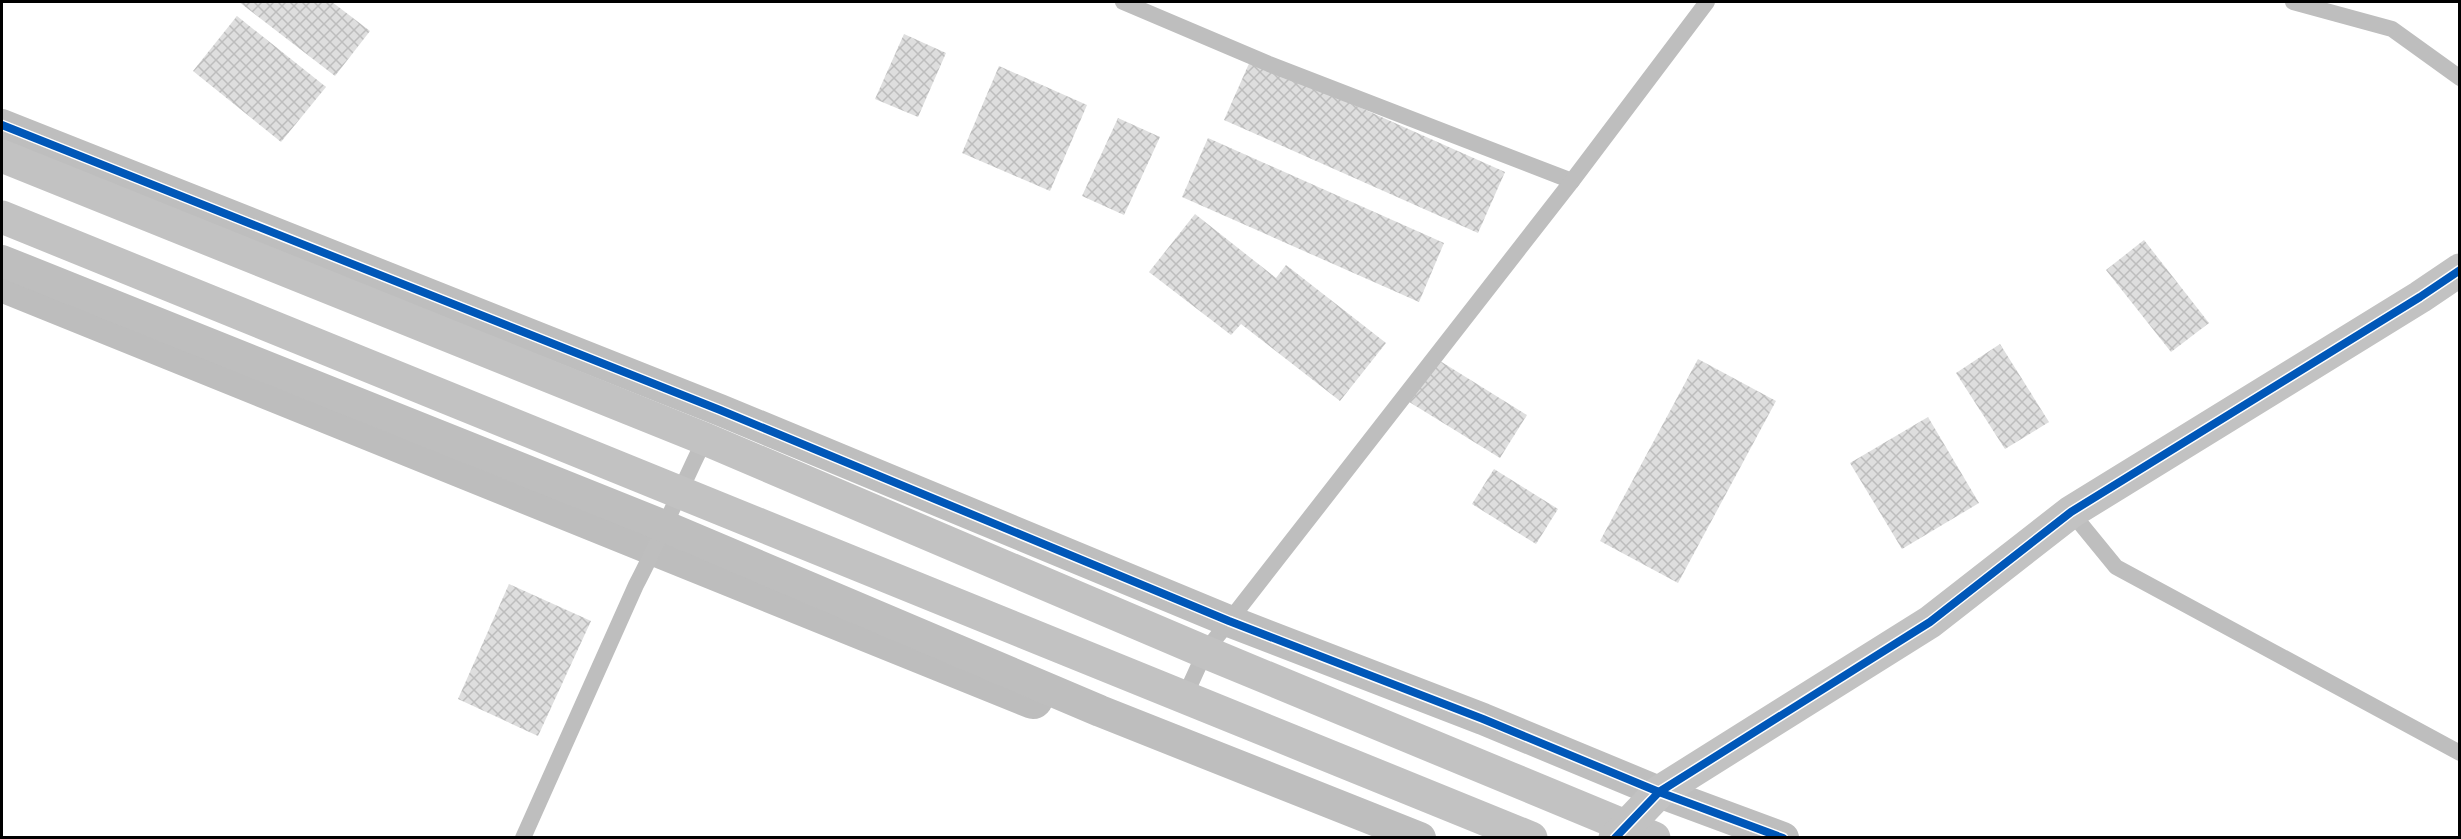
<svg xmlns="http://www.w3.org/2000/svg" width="2461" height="839" font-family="Cabin,sans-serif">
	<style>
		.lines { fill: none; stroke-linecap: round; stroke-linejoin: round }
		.canal { stroke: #bdbdbd; stroke-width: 40 }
		.building { fill: url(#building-cross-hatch) }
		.lane { stroke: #bebebe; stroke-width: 16 }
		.street { stroke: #bebebe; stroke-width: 32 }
		.secondary { stroke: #c2c2c2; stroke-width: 33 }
		.cycleway-casing { stroke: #fff; stroke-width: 11 }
		.cycleway { stroke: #0057b8; stroke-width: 8 }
	</style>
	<defs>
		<pattern id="building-cross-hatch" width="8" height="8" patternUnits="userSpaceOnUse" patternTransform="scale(1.5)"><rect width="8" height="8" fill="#dedede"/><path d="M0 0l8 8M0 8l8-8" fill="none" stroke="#bdbdbd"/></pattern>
	</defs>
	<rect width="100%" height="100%" fill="#fff"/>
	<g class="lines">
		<polyline class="canal" points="2,282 1033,699"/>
	</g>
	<g class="building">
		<polygon points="239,2 332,2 370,31 335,76"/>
		<polygon points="237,16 326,87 281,142 193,71"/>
		<polygon points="904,34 946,53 918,117 875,99"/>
		<polygon points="1251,59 1505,172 1478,233 1224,120"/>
		<polygon points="999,66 1087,105 1050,191 962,153"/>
		<polygon points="1118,118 1160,137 1124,215 1082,196"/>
		<polygon points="1208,138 1444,243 1419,302 1182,197"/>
		<polygon points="1195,214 1276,278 1286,265 1386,343 1340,401 1241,324 1231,335 1149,272"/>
		<polygon points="2144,240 2209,323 2171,352 2106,270"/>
		<polygon points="2000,344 2049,422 2005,449 1956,373"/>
		<polygon points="1432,356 1527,415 1500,458 1406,400"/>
		<polygon points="1698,359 1776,401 1678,583 1600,541"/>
		<polygon points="1928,417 1979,503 1902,549 1850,463"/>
		<polygon points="1494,469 1558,509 1536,544 1472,504"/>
		<polygon points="509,584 591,621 538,736 458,699"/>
	</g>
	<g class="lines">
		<g class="lane">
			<polyline points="1123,2 1269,64 1572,181"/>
			<polyline points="2293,2 2392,29 2460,78"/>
			<polyline points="2071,512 2116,567 2460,753"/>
			<polyline points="1185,696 1205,652 1572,181 1707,2"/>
			<path d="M523 838 636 585C662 536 682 484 707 435"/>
		</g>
		<g class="street">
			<polyline points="2,125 720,410 1229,621 1483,719 1659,792 1783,838"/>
			<polyline points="2,261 664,526 1100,711 1420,838"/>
		</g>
		<g class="secondary">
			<polyline points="2,156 705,439 1205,652 1654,838"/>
			<polyline points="2,217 1531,838"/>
			<polyline points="1615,838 1659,792 1930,622 2071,512 2420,297 2460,270"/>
		</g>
		<g class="cycleway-casing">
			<g id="cycleway">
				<polyline points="2,125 720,410 1229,621 1483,719 1659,792 1783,838"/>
				<polyline points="1615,838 1659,792 1930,622 2071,512 2420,297 2460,270"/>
			</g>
		</g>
		<use href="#cycleway" class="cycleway"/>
	</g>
	<rect width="2461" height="839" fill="none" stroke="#000000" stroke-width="6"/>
</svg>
